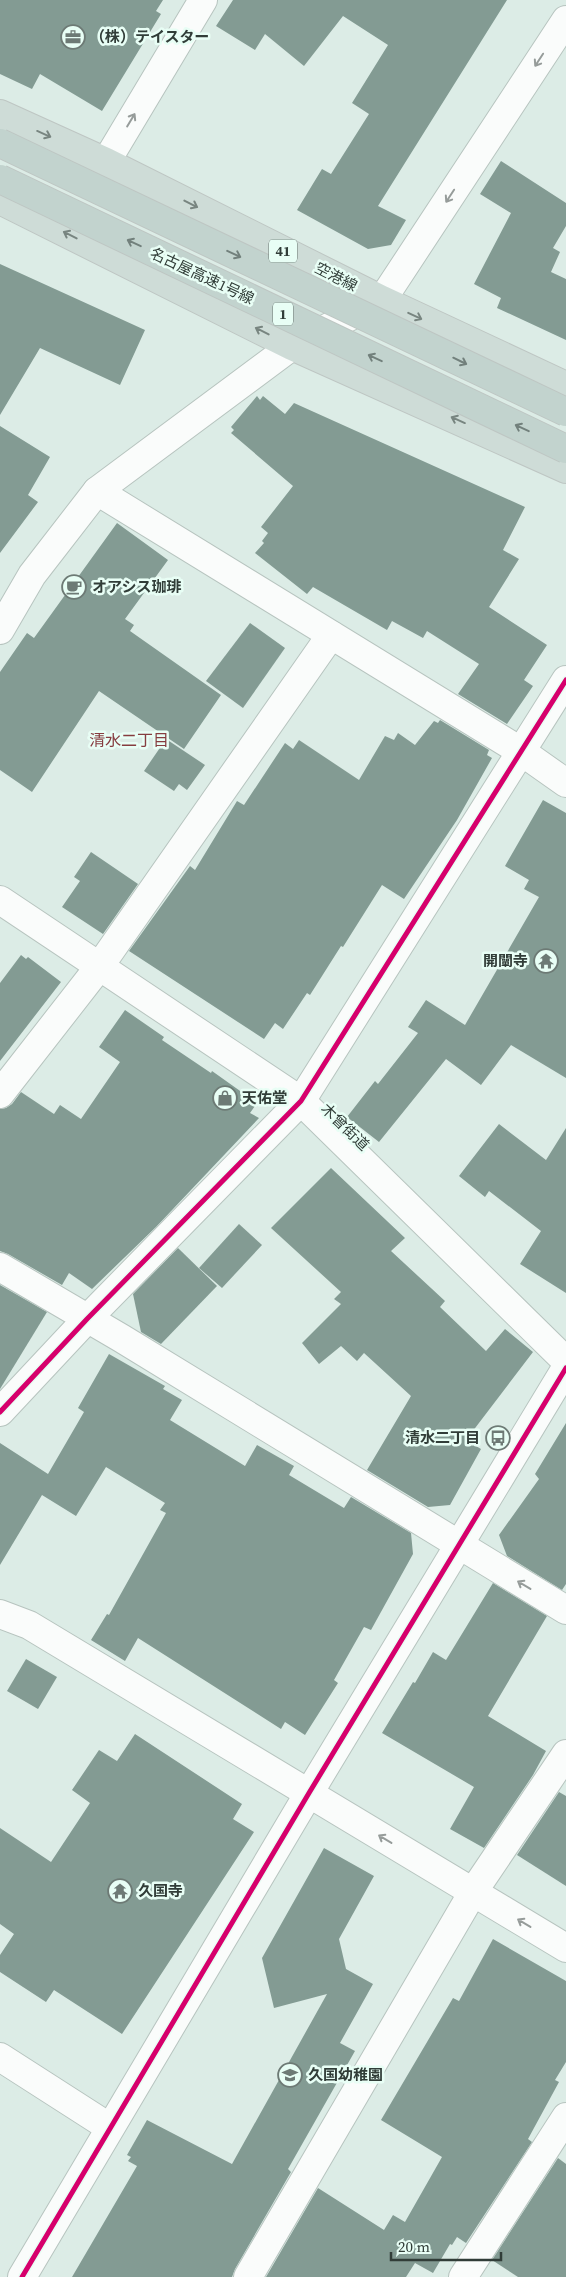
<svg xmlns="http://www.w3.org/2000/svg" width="566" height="2277" font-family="'Source Serif 4','Noto Sans JP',serif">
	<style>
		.building { fill: #839b93 }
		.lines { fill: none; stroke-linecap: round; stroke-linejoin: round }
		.minor-casing { stroke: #b7c4bf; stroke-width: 30 }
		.tertiary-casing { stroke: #b7c4bf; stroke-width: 30 }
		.trunk-casing { stroke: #bec6c3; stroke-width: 30 }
		.minor { stroke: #fafcfb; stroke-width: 28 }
		.tertiary { stroke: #fafcfb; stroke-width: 28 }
		.trunk { stroke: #cedcd7; stroke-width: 28 }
		.motorway-bridge-casing { stroke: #bec6c3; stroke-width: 30; stroke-linecap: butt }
		.motorway-bridge { stroke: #c2d3ce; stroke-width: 28 }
		.cycleway-casing { stroke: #e8fef5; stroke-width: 8 }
		.cycleway { stroke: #d6006c; stroke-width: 5 }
		.oneway { stroke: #969c9a }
		.oneway2 { stroke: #788580 }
		.oneway3 { stroke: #72807c }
		.labels { text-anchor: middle; stroke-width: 5; stroke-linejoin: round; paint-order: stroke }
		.shield { fill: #e8fef5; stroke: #687771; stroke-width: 1 }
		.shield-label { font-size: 14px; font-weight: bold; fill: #313d38 }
		.poi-label { font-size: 15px; font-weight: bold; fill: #313d38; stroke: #e8fef5; text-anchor: start }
		.street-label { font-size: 15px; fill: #313d38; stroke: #e8fef5 }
		.neighbourhood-label { font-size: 16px; fill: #863d40; stroke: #e8fef5 }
	</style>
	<rect width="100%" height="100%" fill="#dcece6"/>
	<g class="building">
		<polygon points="0,0 163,0 156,11 161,14 102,111 40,74 32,89 0,74"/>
		<polygon points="233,0 507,0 378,206 406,220 391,245 368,249 297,210 322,169 331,174 369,114 352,103 388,45 343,16 304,66 265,34 255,50 216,26"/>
		<polygon points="501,161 566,203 566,226 553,248 560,252 551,272 566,279 566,340 497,308 501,298 474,284 511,213 480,194"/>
		<polygon points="0,264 145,330 120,385 40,348 0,415"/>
		<polygon points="257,396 260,400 263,396 285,414 294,403 525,507 503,550 519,559 489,607 547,645 524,680 533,686 507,724 458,694 479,664 427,631 423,638 392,621 387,630 313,587 307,594 255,553 264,543 262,541 268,533 261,527 293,486 231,433 234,430 231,427"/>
		<polygon points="0,426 50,457 28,495 38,502 0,553"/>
		<polygon points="117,523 168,560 125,619 134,625 130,631 221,695 184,749 99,691 32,792 0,770 0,672 27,633 34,638"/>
		<polygon points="250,623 285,648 243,708 206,681"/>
		<polygon points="440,720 489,750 487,755 492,758 457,820 404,899 382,885 343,947 341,946 310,995 307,993 283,1029 275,1023 264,1039 129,951 190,866 195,870 237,801 244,805 285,743 293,749 299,740 359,780 385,736 394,740 398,733 415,745 434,721 438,723"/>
		<polygon points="166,739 205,765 187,790 179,784 174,791 144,771"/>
		<polygon points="543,800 566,813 566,1078 511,1045 481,1085 446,1059 379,1142 347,1117 375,1081 378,1084 418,1033 408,1027 426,1000 465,1025 539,897 524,889 529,880 505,866"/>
		<polygon points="91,852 138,884 103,934 62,907 80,881 74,877"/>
		<polygon points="21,955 26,959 28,957 61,982 0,1061 0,983"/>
		<polygon points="125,1010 164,1037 162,1040 211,1073 212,1071 257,1103 250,1113 259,1118 156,1227 92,1289 69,1273 62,1285 8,1254 0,1251 0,1109 6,1108 12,1104 21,1092 54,1114 60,1105 81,1119 120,1062 99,1047"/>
		<polygon points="499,1124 546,1160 566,1128 566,1293 520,1264 541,1231 489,1191 485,1197 459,1176"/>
		<polygon points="331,1168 405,1238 391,1251 445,1301 440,1307 486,1351 505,1329 533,1352 466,1440 481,1449 450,1505 428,1507 367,1470 411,1396 364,1353 357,1361 341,1346 319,1364 302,1343 341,1304 334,1299 341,1292 271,1228"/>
		<polygon points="239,1224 262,1245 222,1288 199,1268"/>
		<polygon points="178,1248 217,1286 161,1344 141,1332 133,1294"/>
		<polygon points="0,1285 47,1312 0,1389"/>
		<polygon points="109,1354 165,1386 163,1389 182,1400 170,1420 245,1466 257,1445 294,1466 289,1475 344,1508 351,1497 411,1533 413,1554 371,1630 364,1627 334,1680 338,1683 305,1735 285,1722 281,1729 138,1638 125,1661 91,1640 107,1614 109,1615 166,1513 160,1510 165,1503 106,1467 76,1516 42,1495 0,1565 0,1443 48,1474 84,1412 78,1408"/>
		<polygon points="566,1423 566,1584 562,1590 507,1556 499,1535 539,1479 535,1474"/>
		<polygon points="493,1583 547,1616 488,1716 546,1751 533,1775 484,1848 450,1829 474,1787 382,1733 413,1682 415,1683 433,1652 446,1660"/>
		<polygon points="26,1659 57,1677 38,1709 7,1691"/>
		<polygon points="135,1734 242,1804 233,1819 254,1832 122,2034 54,1990 46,2002 0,1972 0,1955 14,1934 0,1924 0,1828 51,1862 90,1803 72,1790 99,1750 117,1761"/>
		<polygon points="559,1792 566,1796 566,1886 517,1855"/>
		<polygon points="324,1848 374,1876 339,1939 346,1969 373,1984 340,2043 355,2051 288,2169 291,2172 235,2269 232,2277 72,2277 137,2166 128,2161 131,2157 127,2155 147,2120 232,2164 327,1994 274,2008 262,1958"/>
		<polygon points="493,1939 566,1981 566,2062 555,2080 559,2082 528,2139 532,2142 466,2243 457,2237 452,2245 450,2244 433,2273 415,2263 406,2277 266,2277 318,2188 384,2230 393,2215 405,2222 442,2157 381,2120 453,1998 459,2001"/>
		<polygon points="558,2158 566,2164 566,2277 518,2277 492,2260"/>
	</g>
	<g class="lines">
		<g class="minor-casing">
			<g id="minor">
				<polyline points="106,162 203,0"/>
				<polyline points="97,491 522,752 566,783"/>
				<polyline points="0,630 32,575 97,491 292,346 382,300 566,20"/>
				<polyline points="0,900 301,1101 566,1361"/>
				<polyline points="0,1094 99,967 331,635"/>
				<polyline points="0,1267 121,1338 566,1610"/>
				<polyline points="0,1412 87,1319 301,1101 566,680"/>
				<polyline points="0,1614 29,1625 566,1948"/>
				<polyline points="0,2057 109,2127"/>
				<polyline points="248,2277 473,1892 566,1754"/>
				<polyline points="463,2277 566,2117"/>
			</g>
		</g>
		<g class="tertiary-casing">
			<polyline id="tertiary" points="22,2277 309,1793 566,1368"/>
		</g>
		<g class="trunk-casing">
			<g id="trunk">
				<polyline points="0,114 106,162 382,300 566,386"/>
				<polyline points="0,200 292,346 566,469"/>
			</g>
		</g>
		<use href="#minor" class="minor"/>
		<use href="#tertiary" class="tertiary"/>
		<use href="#trunk" class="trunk"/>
		<g class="motorway-bridge-casing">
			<g id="motorway-bridge">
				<polyline points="0,143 566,412"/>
				<polyline points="0,179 566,449"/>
			</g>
		</g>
		<use href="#motorway-bridge" class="motorway-bridge"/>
		<g class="cycleway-casing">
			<g id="cycleway">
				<polyline points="0,1412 87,1319 301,1101 566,680"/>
				<polyline points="22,2277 309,1793 566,1368"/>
			</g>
		</g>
		<use href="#cycleway" class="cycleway"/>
	</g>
	<defs><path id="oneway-shaft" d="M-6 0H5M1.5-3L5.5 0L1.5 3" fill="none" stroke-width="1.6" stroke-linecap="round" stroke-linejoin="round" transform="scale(1.25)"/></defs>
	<g class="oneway">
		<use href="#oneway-shaft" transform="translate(539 60) rotate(123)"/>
		<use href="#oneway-shaft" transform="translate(131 120) rotate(-59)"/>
		<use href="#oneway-shaft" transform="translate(450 196) rotate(123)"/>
		<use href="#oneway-shaft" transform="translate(524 1585) rotate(-149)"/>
		<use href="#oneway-shaft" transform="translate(385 1839) rotate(-149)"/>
		<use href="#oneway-shaft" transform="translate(524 1923) rotate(-149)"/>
	</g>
	<g class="oneway2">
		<use href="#oneway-shaft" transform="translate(44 134) rotate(24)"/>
		<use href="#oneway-shaft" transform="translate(191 204) rotate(27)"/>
		<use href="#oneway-shaft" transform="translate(70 235) rotate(-153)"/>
		<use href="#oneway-shaft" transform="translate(415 316) rotate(25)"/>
		<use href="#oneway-shaft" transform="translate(262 331) rotate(-153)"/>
		<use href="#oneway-shaft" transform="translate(458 420) rotate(-156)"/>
	</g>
	<g class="oneway3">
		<use href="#oneway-shaft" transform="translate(134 243) rotate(-155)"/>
		<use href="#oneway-shaft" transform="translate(234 254) rotate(25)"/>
		<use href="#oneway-shaft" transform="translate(375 358) rotate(-155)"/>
		<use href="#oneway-shaft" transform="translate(460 361) rotate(26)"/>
		<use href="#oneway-shaft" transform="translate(522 428) rotate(-155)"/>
	</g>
	<defs>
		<g id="office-ring" transform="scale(1.25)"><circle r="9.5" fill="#e8fef5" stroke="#6d7a75" stroke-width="1.5"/><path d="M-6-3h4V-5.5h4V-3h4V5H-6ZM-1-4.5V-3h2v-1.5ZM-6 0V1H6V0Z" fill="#6d7a75"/></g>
		<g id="cafe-ring" transform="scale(1.25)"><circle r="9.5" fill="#e8fef5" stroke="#6d7a75" stroke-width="1.5"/><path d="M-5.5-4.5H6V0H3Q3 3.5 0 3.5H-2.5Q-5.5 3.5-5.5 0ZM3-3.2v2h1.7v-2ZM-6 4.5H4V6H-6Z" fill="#6d7a75"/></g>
		<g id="temple-ring" transform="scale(1.25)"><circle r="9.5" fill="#e8fef5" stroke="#6d7a75" stroke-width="1.5"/><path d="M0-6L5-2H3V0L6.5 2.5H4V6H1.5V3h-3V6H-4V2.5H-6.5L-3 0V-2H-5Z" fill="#6d7a75"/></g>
		<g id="shop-ring" transform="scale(1.25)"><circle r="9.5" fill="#e8fef5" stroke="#6d7a75" stroke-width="1.5"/><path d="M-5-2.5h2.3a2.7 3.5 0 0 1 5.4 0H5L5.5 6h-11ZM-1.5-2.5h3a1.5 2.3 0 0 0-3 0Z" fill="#6d7a75"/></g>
		<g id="bus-ring" transform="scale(1.25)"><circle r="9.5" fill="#e8fef5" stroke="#6d7a75" stroke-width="1.5"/><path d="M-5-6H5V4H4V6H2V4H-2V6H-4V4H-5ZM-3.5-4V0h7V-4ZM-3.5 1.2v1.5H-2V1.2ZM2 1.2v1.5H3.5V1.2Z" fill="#6d7a75"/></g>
		<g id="school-ring" transform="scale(1.25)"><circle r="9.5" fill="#e8fef5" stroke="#6d7a75" stroke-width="1.5"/><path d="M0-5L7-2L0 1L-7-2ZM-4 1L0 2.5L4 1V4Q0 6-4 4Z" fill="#6d7a75"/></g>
	</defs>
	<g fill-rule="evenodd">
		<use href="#office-ring" x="73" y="37"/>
		<use href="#cafe-ring" x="74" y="587"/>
		<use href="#temple-ring" x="546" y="961"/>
		<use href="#shop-ring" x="225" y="1098"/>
		<use href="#bus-ring" x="498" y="1438"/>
		<use href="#temple-ring" x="120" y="1891"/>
		<use href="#school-ring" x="290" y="2075"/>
	</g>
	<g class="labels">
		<g class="shield">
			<rect x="269" y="239.5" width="28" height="23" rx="4"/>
			<rect x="273" y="302.5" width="20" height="23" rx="4"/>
		</g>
		<g class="shield-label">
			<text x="283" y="256">41</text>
			<text x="283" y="319">1</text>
		</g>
		<g class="poi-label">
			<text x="90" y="42">（株）テイスター</text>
			<text x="92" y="592">オアシス珈琲</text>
			<text x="528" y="966" text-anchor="end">開闡寺</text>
			<text x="242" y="1103">天佑堂</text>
			<text x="480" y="1443" text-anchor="end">清水二丁目</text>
			<text x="138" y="1896">久国寺</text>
			<text x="308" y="2080">久国幼稚園</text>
		</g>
		<g class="street-label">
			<text transform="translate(202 276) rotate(25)" y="5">名古屋高速1号線</text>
			<text transform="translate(336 277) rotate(27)" y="5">空港線</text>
			<text transform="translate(345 1127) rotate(44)" y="5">木曾街道</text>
		</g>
		<g class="neighbourhood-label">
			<text x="129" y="746">清水二丁目</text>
		</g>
	</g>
	<path d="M391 2252v8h110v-8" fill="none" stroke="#313d38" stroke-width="2.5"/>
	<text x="398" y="2252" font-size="15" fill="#313d38" stroke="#e8fef5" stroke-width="4" paint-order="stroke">20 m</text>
</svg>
